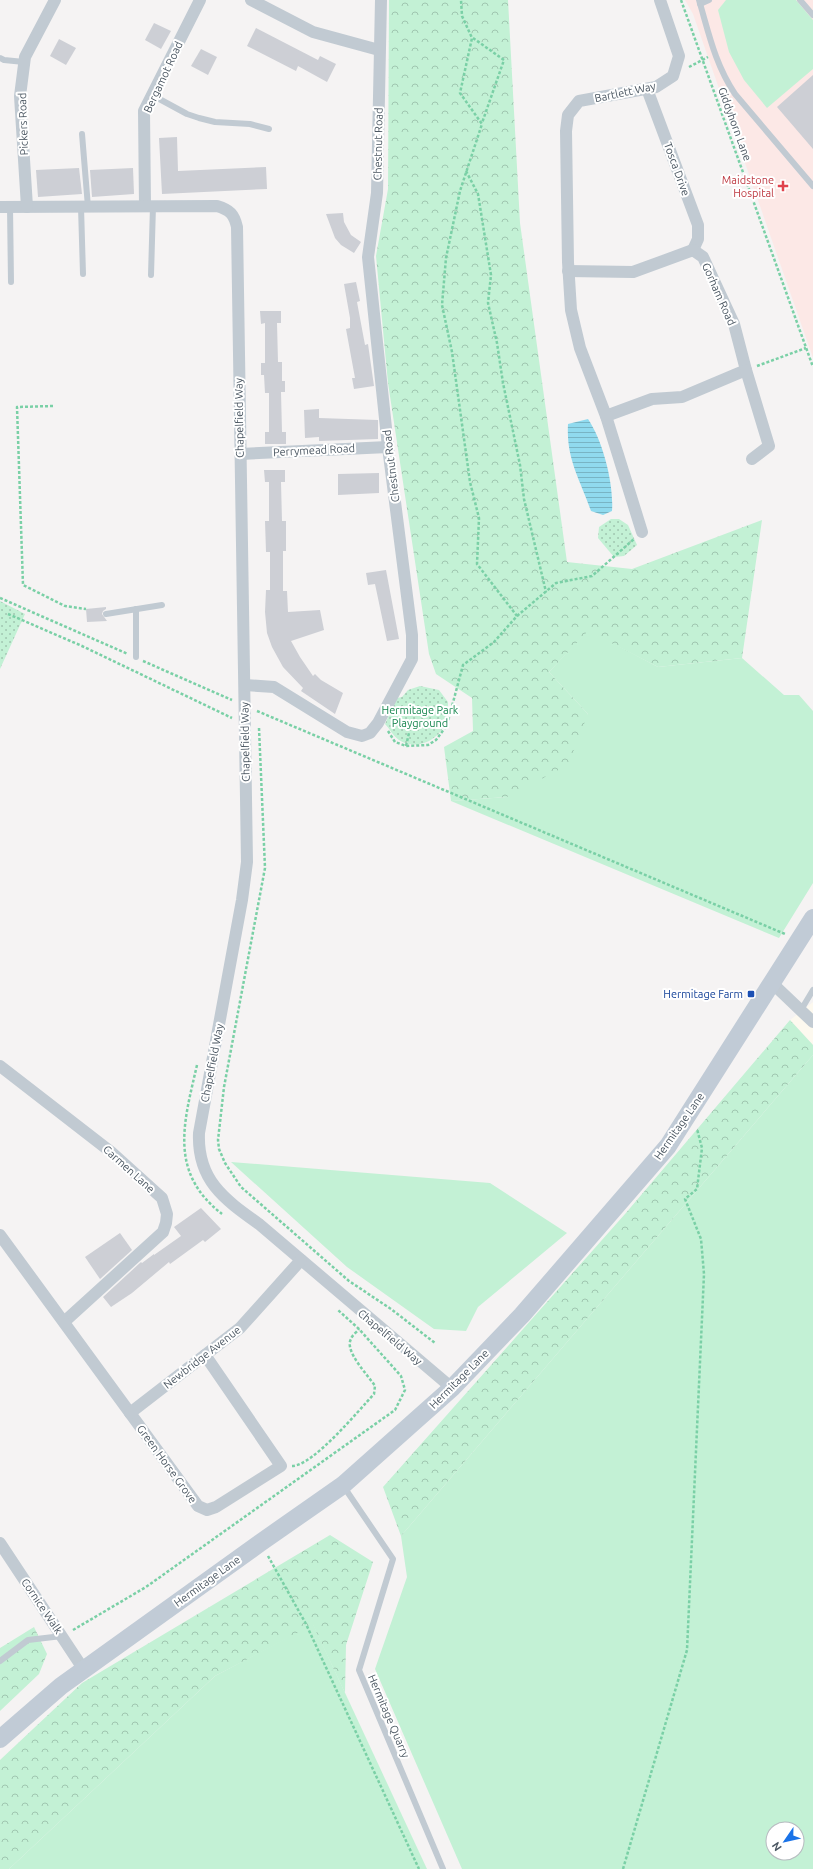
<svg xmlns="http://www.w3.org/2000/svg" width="813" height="1869" font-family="Ubuntu,sans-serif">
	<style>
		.commercial { fill: #fdf9ef }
		.medical { fill: #fce8e6 }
		.grass { fill: #c3f1d5; fill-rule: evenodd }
		.forest { fill: url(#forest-crowns) }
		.park { fill: url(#park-dots) }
		.water { fill: url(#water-rules) }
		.building { fill: #cdcfd5 }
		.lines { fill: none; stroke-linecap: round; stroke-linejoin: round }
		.path { stroke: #7ad0a6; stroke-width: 2.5; stroke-dasharray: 3 2; stroke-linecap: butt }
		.lane { stroke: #c1cad2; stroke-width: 6 }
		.street { stroke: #c1cad2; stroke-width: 12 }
		.secondary { stroke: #c1cbd6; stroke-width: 18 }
		.health-dot { fill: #e0444e; stroke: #fff; stroke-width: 1.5 }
		.transit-dot { fill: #1a4fb4; stroke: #fff; stroke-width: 1.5 }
		.labels { text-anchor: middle; stroke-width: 4; stroke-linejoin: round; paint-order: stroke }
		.street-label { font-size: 11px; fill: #4a5661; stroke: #fff }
		.health-label { font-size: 11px; fill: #be3a42; stroke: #fff; text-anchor: end }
		.park-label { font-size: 11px; fill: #17864f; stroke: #fff }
		.transit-label { font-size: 11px; fill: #164399; stroke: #fff; text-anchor: end }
	</style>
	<defs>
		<pattern id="forest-crowns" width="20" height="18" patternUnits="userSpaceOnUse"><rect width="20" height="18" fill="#c3f1d5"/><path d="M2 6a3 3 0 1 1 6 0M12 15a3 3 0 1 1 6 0" fill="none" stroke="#a0c6b0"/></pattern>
		<pattern id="park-dots" width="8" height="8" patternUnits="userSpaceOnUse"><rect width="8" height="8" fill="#c3f1d5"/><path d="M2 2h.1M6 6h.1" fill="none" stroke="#a0c6b0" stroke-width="1.8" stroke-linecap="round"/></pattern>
		<pattern id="water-rules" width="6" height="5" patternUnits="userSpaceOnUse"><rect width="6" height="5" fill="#90daee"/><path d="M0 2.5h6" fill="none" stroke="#78b4c4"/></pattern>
	</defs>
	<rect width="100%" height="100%" fill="#f5f3f3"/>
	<polygon class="commercial" points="813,1002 813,1045 790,1020"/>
	<polygon class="medical" points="685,0 813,0 813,358 693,14"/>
	<g class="grass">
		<polygon points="726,0 796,0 813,20 813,69 767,108 744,80 729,52 718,10"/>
		<polygon points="588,630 658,667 742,658 784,695 799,695 813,711 813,883 779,938 451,801 507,797 588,714 549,672"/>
		<path d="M813 1055V1869H462L375 1669 407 1577 401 1536ZM773 1829H797V1853H773Z"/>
		<polygon points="231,1162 490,1183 567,1233 478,1307 466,1331 434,1329 347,1267"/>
		<polygon points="313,1624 427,1869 9,1869 215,1676"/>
	</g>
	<g class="forest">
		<polygon points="389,0 508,0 520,223 567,562 632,569 762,520 742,658 658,667 588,631 549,672 588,714 568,765 507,797 451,801 444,747 473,731 472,698 436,674 429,654 388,383 376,256 388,189"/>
		<polygon points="790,1020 813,1045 813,1055 401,1536 383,1487 625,1214"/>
		<polygon points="330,1535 373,1562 346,1645 345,1693 313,1625 215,1676 9,1869 0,1869 0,1760 82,1683"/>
		<polygon points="34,1627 47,1654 39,1674 0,1711 0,1648"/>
	</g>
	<g class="park">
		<polygon points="611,519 619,519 628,525 637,545 624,556 614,557 598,538 599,527"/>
		<polygon points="0,601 25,614 0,669"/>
		<path d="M420 686 439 690 448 702C448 709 448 716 445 723 439 741 415 751 399 740 393 736 390 729 385 724L397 698 402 697 408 690Z"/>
	</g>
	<path class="water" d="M588 419C603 441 614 484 612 511L603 515 591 511C580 479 566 459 568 424Z"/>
	<g class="building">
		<polygon points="154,23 171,31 161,49 145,40"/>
		<polygon points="256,28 318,60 320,56 336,64 327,82 298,66 296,71 247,46"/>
		<polygon points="59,39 76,48 66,65 50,56"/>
		<polygon points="201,49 217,57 208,75 191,66"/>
		<polygon points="813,75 813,149 777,107"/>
		<polygon points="177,137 178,171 266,167 267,189 162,194 159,138"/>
		<polygon points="79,168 82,194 38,197 36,170"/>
		<polygon points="133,168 134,194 92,197 90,170"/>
		<polygon points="343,213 344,222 351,235 361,242 354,253 341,245 335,238 326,214"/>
		<polygon points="356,282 360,301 357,302 365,345 368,344 374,386 354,389 352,378 355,378 346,329 350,328 350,318 344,284"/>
		<polygon points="260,311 281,311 281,323 277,323 278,362 282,362 282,381 285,381 285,392 281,392 282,432 286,432 286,444 265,444 265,432 269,432 269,393 265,393 264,375 261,375 261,363 265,363 265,323 261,324"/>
		<polygon points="319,409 319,418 378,420 378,439 319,441 319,437 305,438 304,410"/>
		<polygon points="264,470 285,470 285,482 281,482 282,521 286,521 286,551 283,551 283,591 287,591 288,612 320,610 324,630 291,641 300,657 313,676 315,674 321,680 343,693 335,714 301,691 303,688 283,667 272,647 267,633 265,612 266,590 270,590 270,552 266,552 265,521 269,521 269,482 265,482"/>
		<polygon points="379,473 379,493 338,495 338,474"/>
		<polygon points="386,570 399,639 387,641 375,584 368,585 366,573"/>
		<polygon points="106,607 106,609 103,611 102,614 107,621 87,622 86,609"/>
		<polygon points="201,1208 221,1229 205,1242 203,1240 170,1264 169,1262 132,1293 111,1307 103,1297 141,1262 142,1263 154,1254 154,1255 181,1236 174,1227"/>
		<polygon points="120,1233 132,1250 100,1279 85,1257"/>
	</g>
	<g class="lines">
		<g class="path">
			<polyline points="681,0 813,367"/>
			<polyline points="473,38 504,60 482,123"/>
			<polyline points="689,67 708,57"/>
			<polyline points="466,171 478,194 491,275 488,303 497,343 503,383 520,465 524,499 546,592"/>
			<polyline points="757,366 806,348"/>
			<polyline points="53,406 17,407 23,585 65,606 86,609"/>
			<polyline points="0,598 128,654"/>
			<polyline points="8,614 82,646 232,718"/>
			<polyline points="517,616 556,583 592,576 634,539"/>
			<polyline points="143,661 232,700"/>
			<polyline points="257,711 785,934"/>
			<polyline points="259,728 265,868 224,1087 218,1140 219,1149 225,1163 241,1187 349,1281 391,1309 435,1343"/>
			<polyline points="388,731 395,742 406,746 428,745 436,740 447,725 463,665 494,642 517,616 477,564 479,518 470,482 452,352 442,305 446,258 460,191 482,124 460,93 472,38 462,16 461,0"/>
			<polyline points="406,746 409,733"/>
			<path d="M197 1065C184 1122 168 1172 222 1214"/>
			<path d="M292 1466C313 1466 359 1410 374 1394L375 1386C368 1375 344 1351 351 1339 352 1335 357 1332 359 1329"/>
			<polyline points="268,1556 306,1624 419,1869"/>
			<polyline points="73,1630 146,1587 395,1410 405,1390 401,1376 359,1329 338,1310"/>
			<polyline points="623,1869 687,1650 704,1274 701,1239 685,1199 697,1189 702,1148 697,1129"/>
		</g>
		<g class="lane">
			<path d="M699 0C709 34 715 64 735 94L813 186"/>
			<polyline points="800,0 813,15"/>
			<polyline points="700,4 709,0"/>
			<polyline points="0,58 4,60 24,62"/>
			<polyline points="152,95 187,114 199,118 215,122 250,124 269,129"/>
			<polyline points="82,134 88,207"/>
			<polyline points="10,207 11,282"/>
			<polyline points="81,207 83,274"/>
			<polyline points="151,275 153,206"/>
			<polyline points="136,609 136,657"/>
			<polyline points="106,614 162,605"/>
			<polyline points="801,1010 813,990"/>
			<polyline points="344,1487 393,1559 359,1670 443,1869"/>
			<polyline points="0,1661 28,1640 62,1636"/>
		</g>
		<g class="street">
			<polyline points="251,0 313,32 379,50"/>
			<polyline points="647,89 698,225 698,239 693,250"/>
			<polyline points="145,206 144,111 200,0"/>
			<path d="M0 207 217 206C230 210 234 214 237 227L247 862 242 900 199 1133C197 1180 224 1199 259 1224L452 1388"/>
			<polyline points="27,207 20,96 25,57 55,0"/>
			<polyline points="568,271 633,272 693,250 703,257 734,324 746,370 682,397 652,399 606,416"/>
			<polyline points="746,370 769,446 752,459"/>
			<polyline points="240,454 388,447"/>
			<polyline points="642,532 606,416 580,348 571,310 568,262 566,131 568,115 579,101 656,87 673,76 679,56 660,0"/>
			<polyline points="245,685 274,687 347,732 362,736 370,733 378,723 412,659 412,635 388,447 368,257 377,193 381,0"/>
			<polyline points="772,983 813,1022"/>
			<polyline points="0,1066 111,1152 162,1198 167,1214 166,1223 163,1232 64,1322"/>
			<polyline points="0,1235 198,1506 207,1510 216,1507 281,1466 205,1355"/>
			<polyline points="130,1413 240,1328 301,1260"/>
			<polyline points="0,1543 84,1670"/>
		</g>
		<polyline class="secondary" points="0,1739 61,1686 260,1543 343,1485 452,1388 522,1315 668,1146 813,918"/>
	</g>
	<path class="health-dot" d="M781 180h4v4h4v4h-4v4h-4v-4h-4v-4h4z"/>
	<rect class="transit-dot" x="747" y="990" width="8" height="8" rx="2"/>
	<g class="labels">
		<g class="street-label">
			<text transform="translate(163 77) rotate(-65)" y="4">Bergamot Road</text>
			<text transform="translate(625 92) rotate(-12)" y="4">Bartlett Way</text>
			<text transform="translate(23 124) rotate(-92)" y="4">Pickers Road</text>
			<text transform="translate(735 124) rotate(70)" y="4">Giddyhorn Lane</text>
			<text transform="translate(378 144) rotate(-89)" y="4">Chestnut Road</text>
			<text transform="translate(677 169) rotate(70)" y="4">Tosca Drive</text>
			<text transform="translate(719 294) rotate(66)" y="4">Gorham Road</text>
			<text transform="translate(239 418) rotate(-91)" y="4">Chapelfield Way</text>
			<text transform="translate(314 450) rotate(-3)" y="4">Perrymead Road</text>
			<text transform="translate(391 466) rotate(-97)" y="4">Chestnut Road</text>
			<text transform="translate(245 742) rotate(-91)" y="4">Chapelfield Way</text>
			<text transform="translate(212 1063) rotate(-79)" y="4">Chapelfield Way</text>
			<text transform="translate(679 1126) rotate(-55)" y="4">Hermitage Lane</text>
			<text transform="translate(129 1169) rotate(42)" y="4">Carmen Lane</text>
			<text transform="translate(390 1337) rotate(40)" y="4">Chapelfield Way</text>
			<text transform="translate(202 1357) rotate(-38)" y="4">Newbridge Avenue</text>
			<text transform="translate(459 1379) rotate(-45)" y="4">Hermitage Lane</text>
			<text transform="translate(167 1464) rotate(54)" y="4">Green Horse Grove</text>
			<text transform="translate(207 1581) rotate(-36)" y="4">Hermitage Lane</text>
			<text transform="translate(42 1606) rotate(56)" y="4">Cornice Walk</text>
			<text transform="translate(389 1716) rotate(67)" y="4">Hermitage Quarry</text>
		</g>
		<g class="health-label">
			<text x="774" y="184">Maidstone<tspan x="774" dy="13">Hospital</tspan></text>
		</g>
		<g class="park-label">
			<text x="420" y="714">Hermitage Park<tspan x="420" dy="13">Playground</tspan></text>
		</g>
		<g class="transit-label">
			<text x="743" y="998">Hermitage Farm</text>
		</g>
	</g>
	<g transform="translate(785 1841) rotate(236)"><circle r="19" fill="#ffffff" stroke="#b7bbc0"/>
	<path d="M0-3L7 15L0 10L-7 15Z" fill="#1a73e8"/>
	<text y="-6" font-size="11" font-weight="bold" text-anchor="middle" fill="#4a5661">N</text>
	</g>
</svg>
